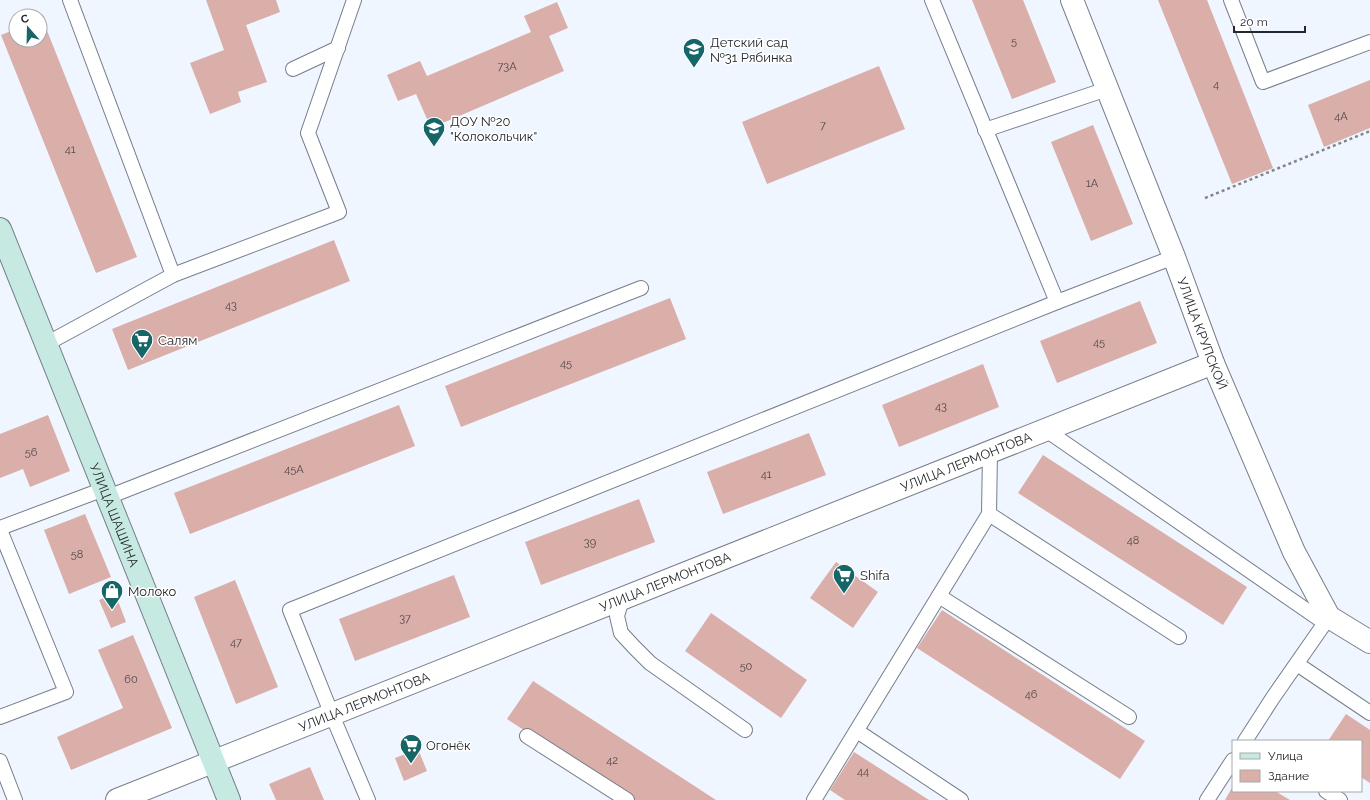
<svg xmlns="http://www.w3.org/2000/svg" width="1370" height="800" font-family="Raleway,sans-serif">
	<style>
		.building { fill: #daaea9 }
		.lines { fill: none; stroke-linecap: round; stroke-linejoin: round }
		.service-casing { stroke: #777e87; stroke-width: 16 }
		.tertiary-casing { stroke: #777e87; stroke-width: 24 }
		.secondary-casing { stroke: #777e87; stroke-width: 24 }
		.path { stroke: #82868c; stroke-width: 2.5; stroke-dasharray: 3 3; stroke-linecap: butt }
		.service { stroke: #fff; stroke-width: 14 }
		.tertiary { stroke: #fff; stroke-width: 22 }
		.secondary { stroke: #c6eae2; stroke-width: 22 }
		.labels { text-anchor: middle; stroke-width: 3; stroke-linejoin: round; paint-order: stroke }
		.number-label { font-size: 11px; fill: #52494a }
		.poi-label { font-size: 13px; fill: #24272b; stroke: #fff; text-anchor: start }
		.street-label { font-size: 13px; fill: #24272b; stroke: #fff }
	</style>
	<rect width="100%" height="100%" fill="#f0f6ff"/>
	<g class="building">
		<polygon points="206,0 276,0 280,12 246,25 267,82 238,92 241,102 210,114 190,63 224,50"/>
		<polygon points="972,0 1023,0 1056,82 1012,99"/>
		<polygon points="1158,0 1207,0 1273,168 1232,184"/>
		<polygon points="557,2 568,28 549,36 564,71 431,128 416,94 398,101 387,75 420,61 427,76 531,32 524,16"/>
		<polygon points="42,18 137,257 96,273 1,35 16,29 16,40 40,40 40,19"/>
		<polygon points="879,66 905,129 767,184 742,122"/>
		<polygon points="1370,80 1370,128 1324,147 1308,105"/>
		<polygon points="1093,125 1133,224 1091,241 1051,142"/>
		<polygon points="334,240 350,281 128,370 112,329"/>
		<polygon points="670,298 686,339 461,427 445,386"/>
		<polygon points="1140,301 1157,343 1057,383 1040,341"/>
		<polygon points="983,364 999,407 899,447 882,405"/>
		<polygon points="399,405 415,446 190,534 174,493"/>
		<polygon points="48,415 70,471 30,487 23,469 0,478 0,434"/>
		<polygon points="809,433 826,475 723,514 707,472"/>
		<polygon points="1043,455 1247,587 1223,625 1018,493"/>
		<polygon points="639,499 655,542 541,585 525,542"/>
		<polygon points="85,514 111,577 69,594 44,530"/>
		<polygon points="836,562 878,592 853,628 810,598"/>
		<polygon points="454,575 470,617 355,661 339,619"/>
		<polygon points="235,580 278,687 236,704 194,597"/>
		<polygon points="115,593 126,622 111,628 99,600"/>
		<polygon points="942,610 1145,741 1120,779 917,648"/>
		<polygon points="711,613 807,680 781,718 685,651"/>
		<polygon points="133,635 172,728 71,770 57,737 123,708 98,650"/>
		<polygon points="533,681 716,800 632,800 507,719"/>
		<polygon points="1346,714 1370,730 1370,783 1361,777 1361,741 1328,741"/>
		<polygon points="418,749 427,771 404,781 395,758"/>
		<polygon points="854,752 929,800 845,800 830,790"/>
		<polygon points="310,767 324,800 276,800 269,784"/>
		<polygon points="1233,786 1233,791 1275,791 1290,800 1225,800"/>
	</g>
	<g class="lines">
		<g class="service-casing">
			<g id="service">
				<polyline points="70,0 173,275"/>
				<polyline points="932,0 1057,302"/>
				<polyline points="1231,0 1263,82 1370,42"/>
				<polyline points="293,69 338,48"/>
				<polyline points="985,130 1107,89"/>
				<polyline points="46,344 173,275 339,212 308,133 354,0"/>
				<polyline points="1046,430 1325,623"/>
				<polyline points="990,452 989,514 1179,637"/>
				<polyline points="108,497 641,288"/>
				<polyline points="0,528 104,489"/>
				<polyline points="0,530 66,692 0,717"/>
				<polyline points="939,596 1129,717"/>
				<polyline points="622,599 617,616 621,633 634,647 650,663 745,730"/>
				<polyline points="1297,664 1370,713"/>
				<polyline points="857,731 961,800"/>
				<polyline points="527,736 627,800"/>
				<polyline points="1245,741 1272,699 1329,617"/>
				<polyline points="0,761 15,800"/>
				<polyline points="1326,791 1340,800"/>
				<polyline points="368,800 332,715 290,610 1057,302 1174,257"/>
				<polyline points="814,800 989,514"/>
				<polyline points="1207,800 1233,760"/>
			</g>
		</g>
		<g class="tertiary-casing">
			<g id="tertiary">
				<path id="s1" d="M1072 0 1174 257 1213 363 1294 552 1329 617 1370 642"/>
				<path id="s2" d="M117 800 1213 363"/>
			</g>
		</g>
		<g class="secondary-casing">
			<g id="secondary">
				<path id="s3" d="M0 229 229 800"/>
			</g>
		</g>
		<polyline class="path" points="1205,198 1370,131"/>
		<use href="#service" class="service"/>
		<use href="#tertiary" class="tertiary"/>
		<use href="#secondary" class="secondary"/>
	</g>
	<defs>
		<g id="school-pin" transform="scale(1.15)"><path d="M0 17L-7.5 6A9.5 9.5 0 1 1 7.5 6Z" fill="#176667" stroke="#fff"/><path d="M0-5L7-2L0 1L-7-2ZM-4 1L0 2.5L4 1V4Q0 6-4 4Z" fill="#fff"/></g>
		<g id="supermarket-pin" transform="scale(1.15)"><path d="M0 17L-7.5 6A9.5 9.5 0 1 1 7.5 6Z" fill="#176667" stroke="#fff"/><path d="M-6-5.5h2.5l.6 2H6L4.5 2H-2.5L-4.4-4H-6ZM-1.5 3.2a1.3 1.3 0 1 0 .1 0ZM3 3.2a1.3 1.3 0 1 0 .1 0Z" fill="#fff"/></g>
		<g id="shop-pin" transform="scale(1.15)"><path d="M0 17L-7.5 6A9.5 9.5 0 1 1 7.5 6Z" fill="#176667" stroke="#fff"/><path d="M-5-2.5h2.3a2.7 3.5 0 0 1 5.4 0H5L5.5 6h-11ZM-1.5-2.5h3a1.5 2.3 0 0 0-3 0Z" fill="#fff"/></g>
	</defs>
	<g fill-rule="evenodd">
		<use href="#school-pin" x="694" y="49"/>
		<use href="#school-pin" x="434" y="128"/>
		<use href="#supermarket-pin" x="142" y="340"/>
		<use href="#supermarket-pin" x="844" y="575"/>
		<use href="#shop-pin" x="112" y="591"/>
		<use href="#supermarket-pin" x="411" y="745"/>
	</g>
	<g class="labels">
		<g class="number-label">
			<text x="1014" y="45">5</text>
			<text x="507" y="70">73А</text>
			<text x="1216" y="88">4</text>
			<text x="1341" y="120">4А</text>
			<text x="823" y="129">7</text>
			<text x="70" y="153">41</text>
			<text x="1092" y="187">1А</text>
			<text x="231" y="309">43</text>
			<text x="1099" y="346">45</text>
			<text x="566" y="367">45</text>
			<text x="941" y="410">43</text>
			<text x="31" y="456">56</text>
			<text x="294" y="473">45А</text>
			<text x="766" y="478">41</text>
			<text x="1133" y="544">48</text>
			<text x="590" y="546">39</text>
			<text x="77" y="558">58</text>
			<text x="405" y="622">37</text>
			<text x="236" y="646">47</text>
			<text x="746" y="670">50</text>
			<text x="131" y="683">60</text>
			<text x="1031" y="698">46</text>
			<text x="612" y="764">42</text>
			<text x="863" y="775">44</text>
		</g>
		<g class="poi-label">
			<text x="710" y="47">Детский сад<tspan x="710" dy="15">№31 Рябинка</tspan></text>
			<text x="450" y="126">ДОУ №20<tspan x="450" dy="15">"Колокольчик"</tspan></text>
			<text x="158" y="345">Салям</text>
			<text x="860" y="580">Shifa</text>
			<text x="128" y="596">Молоко</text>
			<text x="426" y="750">Огонёк</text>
		</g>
		<g class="street-label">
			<text dy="5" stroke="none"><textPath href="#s1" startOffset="358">УЛИЦА КРУПСКОЙ</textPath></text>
			<text dy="5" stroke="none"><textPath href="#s2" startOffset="914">УЛИЦА ЛЕРМОНТОВА</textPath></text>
			<text dy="5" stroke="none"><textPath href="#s3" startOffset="308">УЛИЦА ШАШИНА</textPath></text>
			<text dy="5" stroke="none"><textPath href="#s2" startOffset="590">УЛИЦА ЛЕРМОНТОВА</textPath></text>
			<text dy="5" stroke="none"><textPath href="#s2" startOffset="266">УЛИЦА ЛЕРМОНТОВА</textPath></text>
		</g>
	</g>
	<rect x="1232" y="740" width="130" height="52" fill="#ffffff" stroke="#a7a9aa"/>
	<rect x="1240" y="753" width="20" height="6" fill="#c6eae2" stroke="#a7a9aa"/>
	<text x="1268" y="760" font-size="12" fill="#24272b">Улица</text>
	<rect x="1240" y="770" width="20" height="12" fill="#daaea9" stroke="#a7a9aa"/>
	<text x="1268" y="780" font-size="12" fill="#24272b">Здание</text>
	<g transform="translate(28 28) rotate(340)"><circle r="19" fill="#ffffff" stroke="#a7a9aa"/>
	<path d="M0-3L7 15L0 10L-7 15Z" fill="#176667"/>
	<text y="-6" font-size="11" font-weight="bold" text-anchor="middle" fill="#24272b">С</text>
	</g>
	<path d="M1234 26v6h71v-6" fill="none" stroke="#24272b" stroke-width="2"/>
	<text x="1240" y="26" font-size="12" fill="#24272b" stroke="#ffffff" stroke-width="3" paint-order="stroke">20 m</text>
</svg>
